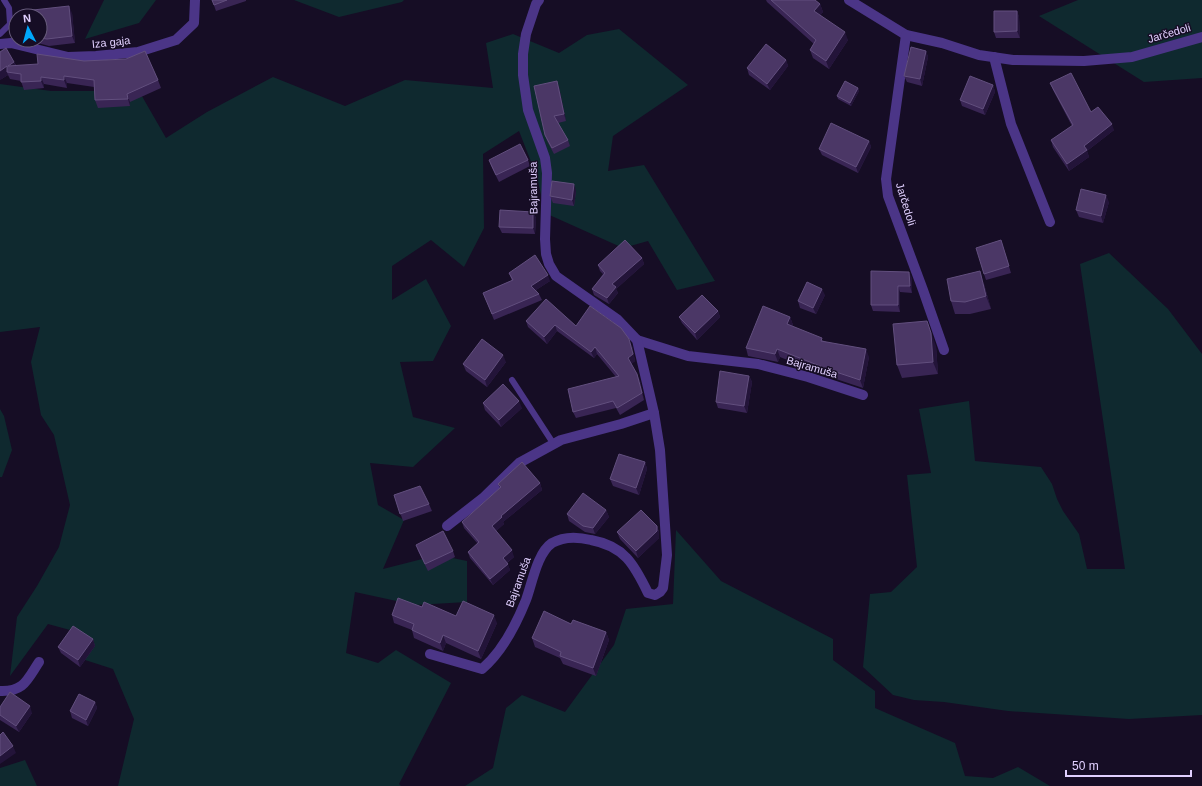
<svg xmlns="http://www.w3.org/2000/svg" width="1202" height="786" font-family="Helvetica,sans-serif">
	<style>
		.green { fill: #0f292f }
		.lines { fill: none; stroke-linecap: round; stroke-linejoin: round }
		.lane { stroke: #4b3587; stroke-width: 6 }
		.street { stroke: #4b3587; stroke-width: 10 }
		.wall { fill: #392554 }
		.shaded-wall { fill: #231439 }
		.building { fill: #4b3766; stroke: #624f7e }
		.labels { text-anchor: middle; stroke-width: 3; stroke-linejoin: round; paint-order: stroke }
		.street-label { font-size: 11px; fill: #e1d0ff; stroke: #160d25 }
	</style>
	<rect width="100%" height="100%" fill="#160d25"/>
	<g class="green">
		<polygon points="104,0 156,0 139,23 85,39"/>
		<polygon points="294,0 404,0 402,2 339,17"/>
		<polygon points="1078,0 1202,0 1202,78 1144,82 1039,16"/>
		<polygon points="619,29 688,85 613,136 608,171 644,165 715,281 677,290 648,241 623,248 545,213 537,177 519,131 483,154 484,228 464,267 431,240 392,266 392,300 426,279 451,326 433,361 400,362 413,417 455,428 413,467 370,463 378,505 404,520 383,569 438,555 467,561 467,602 415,605 355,592 346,653 378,663 396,650 451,683 399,784 401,786 118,786 134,719 113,669 82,659 81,633 48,624 10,676 17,617 37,586 59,547 70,505 54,435 41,415 31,362 40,327 0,332 0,84 51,91 139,91 166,138 207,112 273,77 345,106 405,80 493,88 486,43 513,34 559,53 587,35"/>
		<polygon points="1109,253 1168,309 1202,354 1202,715 1129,719 1008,711 944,702 914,700 893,695 863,667 870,594 891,592 917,567 907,475 931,473 919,409 969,401 975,461 1041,467 1052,484 1057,499 1063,511 1079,534 1087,569 1125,569 1080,264"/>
		<polygon points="0,409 4,416 12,450 2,477 0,477"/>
		<polygon points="676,530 721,581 833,639 833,660 875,691 875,708 955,743 965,776 993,778 1018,767 1050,786 465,786 493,768 506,708 522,695 565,712 614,645 626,609 673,604"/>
		<polygon points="25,760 37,786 0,786 0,768"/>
	</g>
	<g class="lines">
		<g class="lane">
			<polyline points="0,34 10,24 9,8 4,0"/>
			<polyline points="512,380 553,443"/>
		</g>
		<g class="street">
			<polyline points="849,0 906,35 942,43 979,55 1013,60 1084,61 1132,57 1202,37"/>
			<polyline points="906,35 886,179 888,196 923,290 944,350"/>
			<polyline points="0,44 11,43 68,57 96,56 138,52 176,40 194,23 195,0"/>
			<polyline points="994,57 1011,124 1050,222"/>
			<polyline points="637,340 688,356 758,364 808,377 863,395"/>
			<polyline points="447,526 483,498 519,463 561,440 621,424 654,413"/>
			<path d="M430 654 482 669C503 651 516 625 526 600 532 584 537 553 552 543 564 536 579 537 591 540 624 546 634 564 648 593L655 595 660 592 663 588 667 555 660 450 654 413 637 340 617 319 556 276 549 264 546 254 545 239 547 173 545 158 528 110 523 75V54L526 34 536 4 539 0"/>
			<path d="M0 691C24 692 27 680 39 662"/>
		</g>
	</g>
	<g class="wall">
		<polygon points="212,0 246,0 246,1 216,11"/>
		<polygon points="766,0 815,0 820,4 823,12 820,15 848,40 829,69 813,58 810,50 814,44 767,2"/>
		<polygon points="1017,11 1019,17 1020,38 996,38 994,32"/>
		<polygon points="72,13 75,43 49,46 38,43 37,40 40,40 40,16"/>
		<polygon points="926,51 928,57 922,86 907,82 904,76"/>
		<polygon points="786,60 788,66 770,90 749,75 747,68"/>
		<polygon points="14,62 16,65 158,80 161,88 130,102 130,106 98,108 95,100 94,87 67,83 67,88 44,84 44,88 24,90 21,81 10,79 8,75 0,80"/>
		<polygon points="1050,83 1091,112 1114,130 1087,151 1089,157 1069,171 1053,147 1051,140 1072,126 1053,90"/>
		<polygon points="993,85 995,92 985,115 962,106 960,100"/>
		<polygon points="559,87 566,121 558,123 568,140 570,146 554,154 547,141 545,135"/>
		<polygon points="858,88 859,91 851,106 838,99 837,96"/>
		<polygon points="869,141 871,147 858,173 822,155 819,149"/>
		<polygon points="489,160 528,160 530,166 499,182 491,166"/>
		<polygon points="576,191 574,206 553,203 550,196"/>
		<polygon points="1109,202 1103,223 1079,217 1076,210"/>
		<polygon points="533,212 536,218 535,234 502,233 499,227"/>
		<polygon points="1001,240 1011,273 986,280 984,274"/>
		<polygon points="642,258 644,264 616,289 618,293 609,304 594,295 592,289 603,274 600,271 598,265"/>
		<polygon points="871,271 912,278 912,293 900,292 900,312 873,311 871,305"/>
		<polygon points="509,273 550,281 536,290 539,294 542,300 494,320 483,293 512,281"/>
		<polygon points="984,284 991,309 970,314 955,314 951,301"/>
		<polygon points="825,295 816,314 800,308 798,301"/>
		<polygon points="718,311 720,317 697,340 682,323 679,317"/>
		<polygon points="790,317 793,325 792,326 824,341 869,357 863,388 833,378 780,357 778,362 748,356 746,348"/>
		<polygon points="526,321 576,326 632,346 635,361 631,364 640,381 644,400 620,415 616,408 576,418 573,412 616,377 597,354 594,358 557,331 547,344 528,327"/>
		<polygon points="936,346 938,374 902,378 897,365"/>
		<polygon points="506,362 487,387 466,371 463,364"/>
		<polygon points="749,376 752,382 747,413 718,408 716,402"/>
		<polygon points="483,403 522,408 501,427 485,410"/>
		<polygon points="645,462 647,469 639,495 613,486 610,479"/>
		<polygon points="540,483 542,490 503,522 504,524 496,531 514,557 507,563 510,570 493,585 470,558 468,552 478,544 464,528 462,522 500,488 498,484"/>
		<polygon points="394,495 429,504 432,511 403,521"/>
		<polygon points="606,510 609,517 595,534 585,532 569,521 567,514"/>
		<polygon points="657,526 659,532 659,538 638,558 620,539 617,532"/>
		<polygon points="416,545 453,551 455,557 428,571 418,551"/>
		<polygon points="422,607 456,616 497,623 481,659 446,643 443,651 414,638 412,630 394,623 392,615"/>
		<polygon points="571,624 606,632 609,640 596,676 563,664 560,658 535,647 532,638"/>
		<polygon points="93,639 95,646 80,667 61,653 58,647"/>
		<polygon points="95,702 97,708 88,726 72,718 70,711"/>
		<polygon points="0,707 32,713 19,732 0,720"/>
	</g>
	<g class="shaded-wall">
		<polygon points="820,4 823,12 817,19 814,11"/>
		<polygon points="69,6 72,13 75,43 72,36"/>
		<polygon points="1017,11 1019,17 1020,38 1017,31"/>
		<polygon points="845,32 848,40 829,69 826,61"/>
		<polygon points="926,51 928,57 922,86 920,79"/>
		<polygon points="786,60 788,66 770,90 767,84"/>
		<polygon points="14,62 17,70 8,66"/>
		<polygon points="7,66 7,72 8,75 0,80 0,71"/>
		<polygon points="64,76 67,83 67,88 64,80"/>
		<polygon points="41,77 44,84 44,88 41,81"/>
		<polygon points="557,81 559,87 566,121 564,114"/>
		<polygon points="993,85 995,92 985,115 983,109"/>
		<polygon points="858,88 859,91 851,106 850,103"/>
		<polygon points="127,94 130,102 130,106 128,99"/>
		<polygon points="1112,124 1114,130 1087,151 1089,157 1069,171 1067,164 1084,146"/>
		<polygon points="869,141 871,147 858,173 856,167"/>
		<polygon points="574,184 576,191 574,206 572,200"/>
		<polygon points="1106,195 1109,202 1103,223 1101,216"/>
		<polygon points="533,212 536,218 535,234 533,228"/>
		<polygon points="642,258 644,264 616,289 618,293 609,304 607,298 612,284"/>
		<polygon points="980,271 984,284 991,309 986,296"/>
		<polygon points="909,272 912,278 912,293 910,286"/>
		<polygon points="548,275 550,281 533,292 531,286"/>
		<polygon points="898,286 900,292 900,312 898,305"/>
		<polygon points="822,289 825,295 816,314 813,308"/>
		<polygon points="718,311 720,317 697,340 695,333"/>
		<polygon points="790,317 793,325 790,332 787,324"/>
		<polygon points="927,321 936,346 938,374 933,362"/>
		<polygon points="555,325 557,331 547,344 544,337"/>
		<polygon points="629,339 632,346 635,361 630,365 628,358"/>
		<polygon points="595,347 597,354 594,358 591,352"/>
		<polygon points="777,349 780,357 778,362 775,354"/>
		<polygon points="866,349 869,357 863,388 860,380"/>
		<polygon points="503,355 506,362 487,387 485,380"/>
		<polygon points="637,374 640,381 644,400 642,393"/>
		<polygon points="749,376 752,382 747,413 744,406"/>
		<polygon points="519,401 522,408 501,427 499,420"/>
		<polygon points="645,462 647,469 639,495 636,488"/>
		<polygon points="540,483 542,490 503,522 504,524 494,533 492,526 501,516"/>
		<polygon points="606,510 609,517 595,534 593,528"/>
		<polygon points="657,526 659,532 659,538 638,558 636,551"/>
		<polygon points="512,550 514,557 505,564 503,558"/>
		<polygon points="508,564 510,570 493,585 490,579"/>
		<polygon points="494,615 497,623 481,659 478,651"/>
		<polygon points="606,632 609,640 596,676 593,668"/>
		<polygon points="443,635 446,643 443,651 440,643"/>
		<polygon points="93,639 95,646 80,667 78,660"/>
		<polygon points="95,702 97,708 88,726 86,720"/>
		<polygon points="30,706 32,713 19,732 16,726"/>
		<polygon points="13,746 16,753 0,764 0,756"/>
	</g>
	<g class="building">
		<polygon points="212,0 227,0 214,5"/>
		<polygon points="771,0 815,0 820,4 814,11 845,32 826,61 810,50 816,40"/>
		<polygon points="69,6 72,36 47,39 40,38 40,16 33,16 33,10"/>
		<polygon points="994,11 1017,11 1017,31 994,32"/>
		<polygon points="766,44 786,60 767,84 747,68"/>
		<polygon points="911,47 926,51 920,79 904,76"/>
		<polygon points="6,48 14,62 8,66 38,64 37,54 84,61 126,59 145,51 158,80 127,94 128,99 95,100 94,80 64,76 64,80 41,77 41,81 21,82 21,74 7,72 7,66 0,71 0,52"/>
		<polygon points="1071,73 1091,112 1098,107 1112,124 1084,146 1087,150 1067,164 1051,140 1073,125 1050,83"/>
		<polygon points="970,76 993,85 983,109 960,100"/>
		<polygon points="557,81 564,114 554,116 568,140 552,148 545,135 534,86"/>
		<polygon points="845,81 858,88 850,103 837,96"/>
		<polygon points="831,123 869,141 856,167 819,149"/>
		<polygon points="520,144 528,160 496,175 489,160"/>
		<polygon points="552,181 574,184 572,200 550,196"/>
		<polygon points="1081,189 1106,195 1101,216 1076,210"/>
		<polygon points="500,210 533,212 533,228 499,227"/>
		<polygon points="625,240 642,258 612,284 616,287 607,298 592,289 605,273 598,265"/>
		<polygon points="1001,240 1009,266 984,274 976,248"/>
		<polygon points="535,255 548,275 531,286 539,294 492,314 483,293 513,280 509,273"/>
		<polygon points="871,271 909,272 910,286 898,286 898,305 871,305"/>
		<polygon points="980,271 986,296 965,302 951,301 947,279"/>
		<polygon points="807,282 822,289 813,308 798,301"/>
		<polygon points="702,295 718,311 695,333 679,317"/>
		<polygon points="546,299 576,326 590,306 621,328 629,339 633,354 628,358 637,374 642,393 617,408 613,401 573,412 568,389 619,376 595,347 591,352 555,325 544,337 526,321"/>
		<polygon points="763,306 790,317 787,324 822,338 821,341 866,349 860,380 830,370 777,349 775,354 746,348"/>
		<polygon points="927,321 931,333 933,362 897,365 893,324"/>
		<polygon points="482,339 503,355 485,380 463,364"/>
		<polygon points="720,371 749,376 744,406 716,402"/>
		<polygon points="503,384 519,401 499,420 483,403"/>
		<polygon points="619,454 645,462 636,488 610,479"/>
		<polygon points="522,462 540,483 501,516 502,517 492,526 512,550 503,558 508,564 490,579 468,552 479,542 462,522 501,487 498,484"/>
		<polygon points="420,486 429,504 400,514 394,495"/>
		<polygon points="583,493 606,510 593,528 583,526 567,514"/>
		<polygon points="641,510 657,526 657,531 636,551 617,532"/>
		<polygon points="443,531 453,551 425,564 416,545"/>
		<polygon points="398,598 422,607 424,602 456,616 463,601 494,615 478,651 443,635 440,643 412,630 414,624 392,615"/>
		<polygon points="544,611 571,624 573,620 606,632 593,668 560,656 561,652 532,638"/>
		<polygon points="73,626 93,639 78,660 58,647"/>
		<polygon points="10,692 30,706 16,726 0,715 0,707"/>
		<polygon points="79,694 95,702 86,720 70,711"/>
		<polygon points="3,732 13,746 0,756 0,735"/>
	</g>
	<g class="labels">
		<g class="street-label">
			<text transform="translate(1169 33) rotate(-16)" y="4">Jarčedoli</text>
			<text transform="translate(111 42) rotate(-6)" y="4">Iza gaja</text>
			<text transform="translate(533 188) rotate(-91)" y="4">Bajramuša</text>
			<text transform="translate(906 204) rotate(73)" y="4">Jarčedoli</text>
			<text transform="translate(812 367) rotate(16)" y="4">Bajramuša</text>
			<text transform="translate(518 582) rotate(-70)" y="4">Bajramuša</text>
		</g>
	</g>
	<g transform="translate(28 28) rotate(354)"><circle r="19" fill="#160d25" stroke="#675b7c"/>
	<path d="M0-3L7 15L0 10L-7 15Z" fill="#00a7fb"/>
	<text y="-6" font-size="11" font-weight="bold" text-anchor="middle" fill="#e1d0ff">N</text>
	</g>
	<path d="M1066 770v6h125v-6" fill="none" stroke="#e1d0ff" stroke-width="2"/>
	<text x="1072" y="770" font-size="12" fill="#e1d0ff" stroke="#160d25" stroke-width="3" paint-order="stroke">50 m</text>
</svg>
